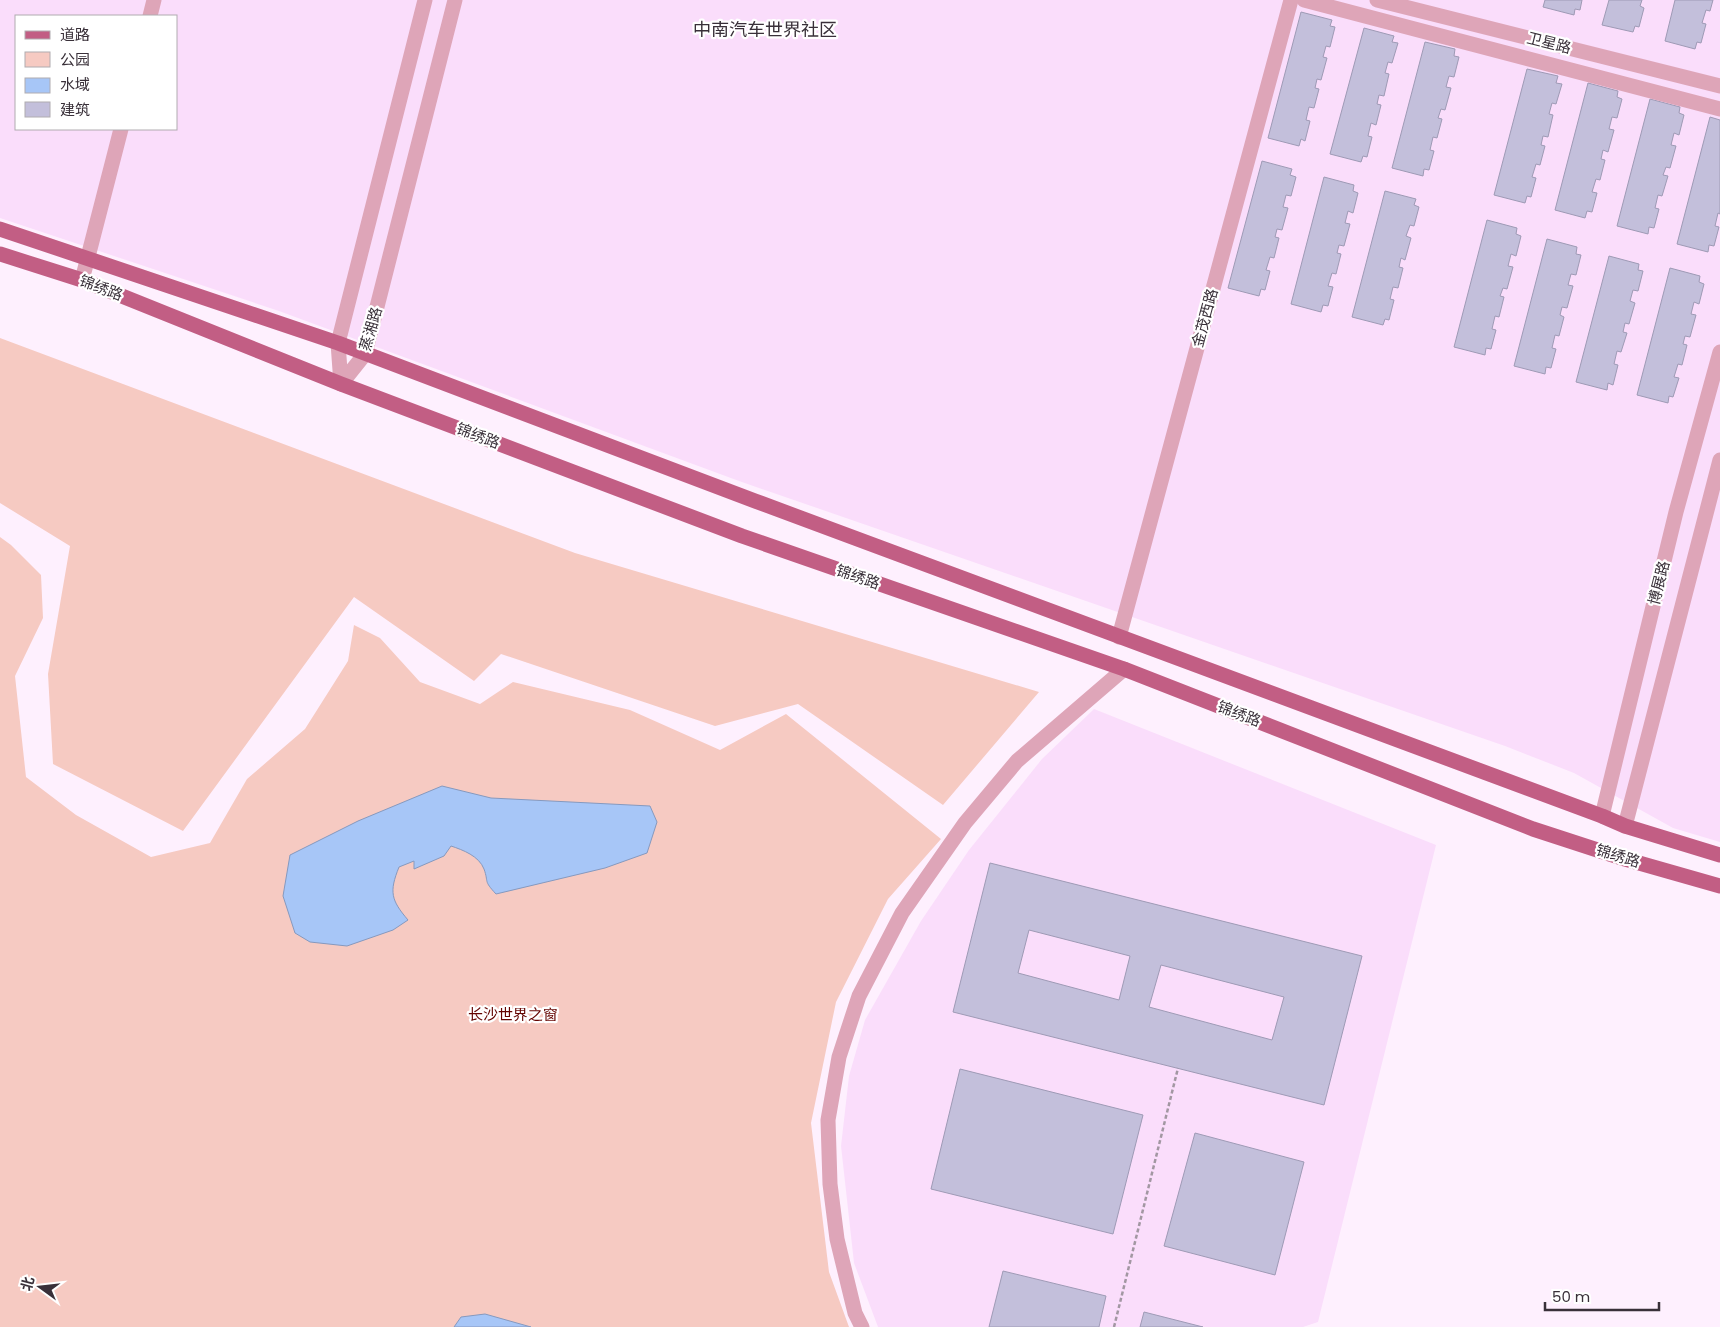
<svg xmlns="http://www.w3.org/2000/svg" width="1720" height="1327" font-family="Poppins,'Noto Sans SC',sans-serif">
	<style>
		.built { fill: #faddfb; fill-rule: evenodd }
		.green { fill: #f6cac2 }
		.water { fill: #a7c6f7; stroke: #8699be }
		.building { fill: #c3bfdb; stroke: #9e9ab5; fill-rule: evenodd }
		.lines { fill: none; stroke-linecap: round; stroke-linejoin: round }
		.path { stroke: #a297a2; stroke-width: 2.5; stroke-dasharray: 4 2.5; stroke-linecap: butt }
		.minor { stroke: #dea5b8; stroke-width: 15 }
		.major { stroke: #c25e84; stroke-width: 15 }
		.labels { text-anchor: middle; stroke-width: 4.5; stroke-linejoin: round; paint-order: stroke }
		.street-label { font-size: 15px; fill: #393039; stroke: #fff }
		.park-label { font-size: 15px; fill: #640400; stroke: #fff }
		.quarter-label { font-size: 18px; fill: #393039; stroke: #fff }
	</style>
	<rect width="100%" height="100%" fill="#fef0fe"/>
	<g class="built">
		<path d="M0 0H1720V842L1673 828 1574 773 1505 746 739 481 279 311 0 218ZM16 16H176V129H16Z"/>
		<polygon points="1094,709 1436,845 1318,1322 1303,1327 878,1327 854,1263 841,1146 849,1076 865,1020 921,921 969,850 1042,759"/>
	</g>
	<g class="green">
		<polygon points="0,338 575,553 1039,692 943,805 798,704 715,726 501,654 474,681 354,597 183,831 53,764 48,674 70,546 0,503"/>
		<polygon points="0,537 11,545 41,575 43,618 15,676 26,777 76,815 151,857 210,843 247,779 305,729 348,661 354,625 380,638 420,682 480,704 513,682 630,710 720,750 786,714 941,839 888,899 836,1002 811,1123 829,1272 849,1327 0,1327"/>
	</g>
	<g class="water">
		<path d="M442 786 491 798 650 806 657 822 647 853 605 868 496 894C483 880 489 883 484 869 479 856 463 850 451 846L444 856 414 869V861L399 867C389 892 391 900 408 920L393 930 347 946 310 942 295 933 283 896 290 855 358 821Z"/>
		<polygon points="485,1314 531,1327 454,1327 461,1317"/>
	</g>
	<g class="building">
		<polygon points="1545,0 1582,0 1580,10 1575,9 1574,15 1543,7"/>
		<polygon points="1609,0 1642,0 1640,6 1644,8 1639,27 1635,26 1633,32 1602,25"/>
		<polygon points="1675,0 1713,0 1710,11 1706,10 1702,23 1706,24 1701,43 1697,42 1695,49 1665,41"/>
		<polygon points="1301,12 1332,20 1330,26 1335,27 1330,47 1326,46 1323,57 1327,58 1321,80 1317,79 1315,88 1319,89 1314,108 1309,107 1306,120 1310,121 1305,141 1301,139 1299,146 1268,138"/>
		<polygon points="1364,28 1394,36 1392,42 1398,43 1392,63 1388,62 1385,73 1389,74 1384,96 1379,95 1377,104 1381,105 1376,125 1371,123 1368,136 1372,137 1367,157 1363,156 1361,162 1330,154"/>
		<polygon points="1425,42 1455,49 1454,56 1459,57 1454,77 1449,76 1446,87 1451,88 1445,110 1441,109 1438,118 1442,119 1437,138 1433,137 1430,150 1434,151 1429,170 1424,169 1423,176 1392,168"/>
		<polygon points="1527,69 1558,76 1556,83 1562,84 1556,104 1552,103 1549,114 1553,115 1548,137 1543,136 1541,145 1545,146 1540,165 1536,164 1532,177 1536,178 1531,197 1527,196 1525,203 1494,195"/>
		<polygon points="1588,83 1618,91 1617,97 1622,99 1617,118 1612,117 1609,129 1614,130 1608,152 1603,150 1601,159 1605,160 1600,180 1596,179 1592,192 1597,193 1592,212 1587,211 1585,218 1555,210"/>
		<polygon points="1650,99 1680,107 1679,113 1684,115 1679,135 1674,133 1671,145 1676,146 1670,168 1666,167 1663,175 1668,176 1662,196 1658,195 1655,208 1659,209 1654,228 1649,227 1648,234 1617,226"/>
		<polygon points="1710,117 1720,120 1720,214 1718,213 1715,226 1719,227 1714,246 1709,245 1708,252 1677,244"/>
		<polygon points="1262,161 1292,169 1290,175 1296,177 1291,196 1286,195 1283,207 1288,208 1282,230 1277,229 1275,237 1279,238 1274,258 1270,257 1266,270 1270,271 1265,290 1261,289 1259,296 1228,288"/>
		<polygon points="1324,177 1354,185 1353,191 1358,193 1353,213 1348,211 1345,223 1350,224 1344,246 1339,245 1337,253 1341,254 1336,274 1332,273 1328,286 1333,287 1328,306 1323,305 1321,312 1291,304"/>
		<polygon points="1385,191 1416,199 1414,205 1419,207 1414,226 1410,225 1406,236 1411,238 1405,260 1401,258 1399,267 1403,268 1398,288 1393,287 1390,299 1394,300 1389,320 1385,319 1383,325 1352,317"/>
		<polygon points="1487,220 1517,228 1516,234 1521,236 1516,256 1511,254 1508,266 1513,267 1507,289 1503,288 1500,296 1504,297 1499,317 1495,316 1492,329 1496,330 1491,349 1486,348 1485,355 1454,347"/>
		<polygon points="1547,239 1577,247 1576,254 1581,255 1576,275 1571,274 1568,285 1573,286 1567,308 1562,307 1560,315 1564,317 1559,336 1555,335 1552,348 1556,349 1551,368 1546,367 1545,374 1514,366"/>
		<polygon points="1609,256 1639,264 1638,270 1643,271 1638,291 1633,290 1630,301 1635,303 1629,324 1625,323 1623,332 1627,333 1621,352 1617,351 1614,364 1618,365 1613,385 1608,383 1607,390 1576,382"/>
		<polygon points="1670,268 1700,276 1699,282 1704,284 1699,304 1694,302 1691,314 1696,315 1690,337 1685,336 1683,344 1687,345 1682,365 1678,364 1674,377 1679,378 1673,397 1669,396 1668,403 1637,395"/>
		<path d="M990 863 1362 956 1324 1105 953 1012ZM1029 930 1130 956 1119 1000 1018 973ZM1161 965 1284 997 1272 1040 1149 1007Z"/>
		<polygon points="960,1069 1143,1115 1113,1234 931,1189"/>
		<polygon points="1195,1133 1304,1162 1275,1275 1164,1246"/>
		<polygon points="1003,1271 1106,1296 1099,1327 989,1327"/>
		<polygon points="1144,1312 1203,1327 1140,1327"/>
	</g>
	<g class="lines">
		<polyline class="path" points="1114,1327 1178,1068"/>
		<g class="minor">
			<polyline points="1304,0 1720,109"/>
			<polyline points="1377,0 1720,86"/>
			<polyline points="150,16 154,0"/>
			<polyline points="82,280 121,129"/>
			<polyline points="341,384 365,354 455,0"/>
			<polyline points="341,384 338,343 425,0"/>
			<polyline points="1119,637 1291,0"/>
			<polyline points="1602,816 1676,512 1720,352"/>
			<polyline points="1625,826 1720,460"/>
			<polyline points="862,1327 855,1313 837,1239 830,1184 828,1120 839,1057 859,996 902,913 965,823 1017,761 1124,669"/>
		</g>
		<g class="major">
			<polyline points="0,229 338,343 755,501 1602,816 1625,826 1720,855"/>
			<polyline points="0,254 82,280 341,384 742,536 1124,669 1533,829 1625,859 1720,886"/>
		</g>
	</g>
	<g class="labels">
		<g class="street-label">
			<text transform="translate(1549 43) rotate(14)" y="5">卫星路</text>
			<text transform="translate(101 288) rotate(21)" y="5">锦绣路</text>
			<text transform="translate(1205 318) rotate(-75)" y="5">金茂西路</text>
			<text transform="translate(371 329) rotate(-74)" y="5">蒸湘路</text>
			<text transform="translate(478 436) rotate(21)" y="5">锦绣路</text>
			<text transform="translate(858 577) rotate(19)" y="5">锦绣路</text>
			<text transform="translate(1659 583) rotate(-76)" y="5">博展路</text>
			<text transform="translate(1239 714) rotate(21)" y="5">锦绣路</text>
			<text transform="translate(1618 856) rotate(17)" y="5">锦绣路</text>
		</g>
		<g class="park-label">
			<text x="513" y="1020">长沙世界之窗</text>
		</g>
		<g class="quarter-label">
			<text x="765" y="36">中南汽车世界社区</text>
		</g>
	</g>
	<rect x="15" y="15" width="162" height="115" fill="#ffffff" stroke="#b0acb0"/>
	<rect x="25" y="31" width="25" height="8" fill="#c25e84" stroke="#b0acb0"/>
	<text x="60" y="40" font-size="15" fill="#393039">道路</text>
	<rect x="25" y="52" width="25" height="15" fill="#f6cac2" stroke="#b0acb0"/>
	<text x="60" y="65" font-size="15" fill="#393039">公园</text>
	<rect x="25" y="78" width="25" height="15" fill="#a7c6f7" stroke="#b0acb0"/>
	<text x="60" y="90" font-size="15" fill="#393039">水域</text>
	<rect x="25" y="102" width="25" height="15" fill="#c3bfdb" stroke="#b0acb0"/>
	<text x="60" y="115" font-size="15" fill="#393039">建筑</text>
	<g transform="translate(40 1287) rotate(285)" stroke="#ffffff" stroke-width="4" paint-order="stroke">
	<path d="M0-4L9 19L0 12L-9 19Z" fill="#393039"/>
	<text y="-8" font-size="14" font-weight="bold" text-anchor="middle" fill="#393039">北</text>
	</g>
	<path d="M1545 1302v8h114v-8" fill="none" stroke="#393039" stroke-width="2.5"/>
	<text x="1552" y="1302" font-size="15" fill="#393039" stroke="#ffffff" stroke-width="4" paint-order="stroke">50 m</text>
</svg>
